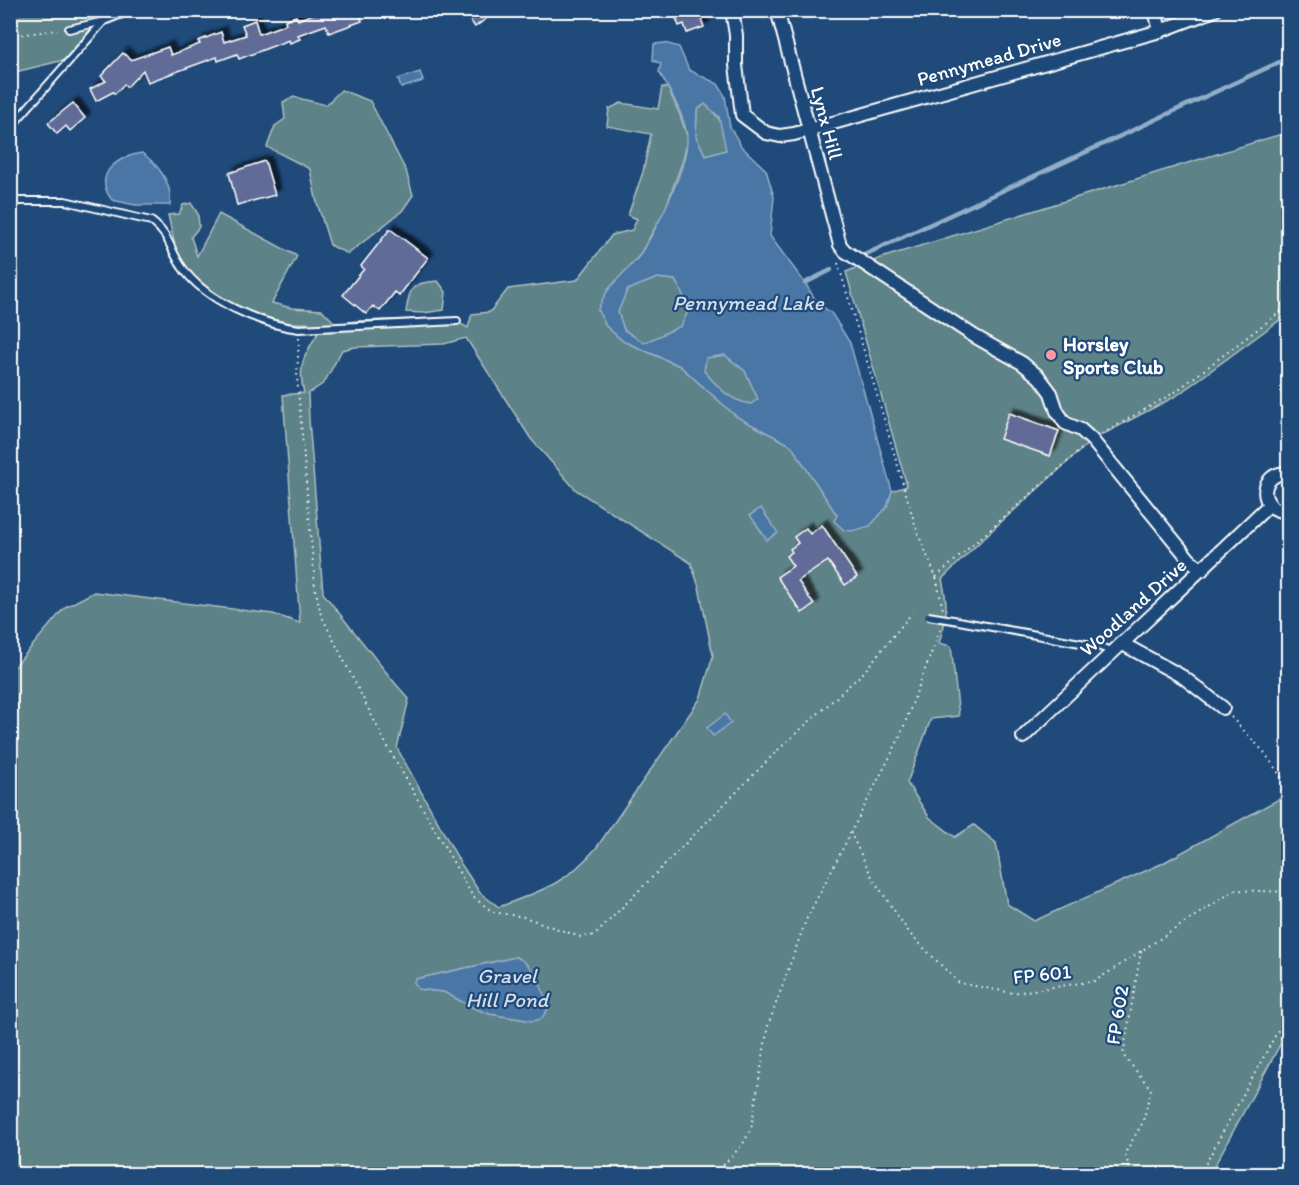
<svg xmlns="http://www.w3.org/2000/svg" width="1299" height="1185" font-family="Itim,sans-serif">
	<style>
		.green { fill: #5d8287; stroke: #aec0c3; stroke-width: 1.5; fill-rule: evenodd }
		.water { fill: #4976a4; stroke: #92adc8; stroke-width: 1.5; fill-rule: evenodd }
		.lines { fill: none; stroke-linecap: round; stroke-linejoin: round }
		.stream { stroke: #92adc8; stroke-width: 4.5 }
		.building { fill: #606c97; stroke: #fff; stroke-width: 1.5; filter: url(#shadow) }
		.lane-casing { stroke: #fff; stroke-width: 10 }
		.street-casing { stroke: #fff; stroke-width: 16 }
		.path { stroke: #fff; stroke-width: 2; stroke-dasharray: 1.5 4.5; stroke-linecap: butt }
		.lane { stroke: #1f4a7a; stroke-width: 6 }
		.street { stroke: #1f4a7a; stroke-width: 12 }
		.lane-bridge-casing { stroke: #fff; stroke-width: 10; stroke-linecap: butt }
		.lane-bridge { stroke: #1f4a7a; stroke-width: 6 }
		.poi-dot { fill: #ff9aa2; stroke: #1f4a7a; stroke-width: 2 }
		.labels { text-anchor: middle; stroke-width: 4.5; stroke-linejoin: round; paint-order: stroke }
		.street-label { font-size: 20px; fill: #fff; stroke: #1f4a7a }
		.poi-label { font-size: 20px; font-weight: bold; fill: #fff; stroke: #1f4a7a; text-anchor: start }
		.water-label { font-size: 21px; font-style: italic; fill: #d2dde8; stroke: #1f4a7a }
	</style>
	<defs>
		<filter id="shadow"><feDropShadow dx="5.5" dy="-5.5" stdDeviation="1.5" flood-color="#0009"/></filter>
	</defs>
	<rect width="100%" height="100%" fill="#1f4a7a"/>
	<filter id="ink" filterUnits="userSpaceOnUse"><feTurbulence type="fractalNoise" baseFrequency=".0167" numOctaves="2"/><feDisplacementMap in="SourceGraphic" scale="12" xChannelSelector="R" yChannelSelector="G"/><feConvolveMatrix kernelMatrix="1 2 1 2 8 2 1 2 1" color-interpolation-filters="sRGB"/></filter>
	<g filter="url(#ink)">
		<g class="green">
			<polygon points="10,11 120,11 102,16 64,60 11,73"/>
			<path d="M662 87 668 88 680 115 688 139 683 160 665 210 639 256 608 290 598 310 606 326 623 341 680 366 737 417 791 445 837 515 835 521 887 507 892 491 907 486 846 272 881 258 1288 132V314L1176 396 1092 440 989 533 942 579C948 606 948 616 939 643L951 646 959 716 931 719 907 783 929 817 955 837 974 825 996 843 1007 904 1034 921 1161 864 1288 794V1030L1210 1174H11V671L65 607 94 592 273 614 300 623 283 395 304 393C297 367 304 355 318 333L309 323C301 323 293 324 286 322 255 317 198 292 182 264 174 249 172 231 168 215L179 214 183 205 191 203 198 214 199 227 191 237 197 256 219 214 297 256 272 303 292 308 322 310 336 324 356 321 450 318 468 328 472 314 490 312 508 289 577 280 612 235 632 230 637 219 628 215 643 172 651 134 607 126 609 109 621 103 658 109ZM466 338 531 439 576 490 691 563 699 587 713 656 700 699 597 847C566 884 543 890 499 907L480 893 461 864 397 748 409 699 394 682 323 593 309 420 308 394 324 383 342 350 355 347 444 344ZM516 957 533 1021 490 1014 474 1008 444 992 418 989 414 982 416 979Z"/>
			<polygon points="341,90 370,101 406,171 413,195 402,211 348,254 330,245 316,199 310,169 267,147 275,126 285,119 283,102 294,97 326,105"/>
			<path d="M705 104C723 120 724 126 726 150L706 156 696 137 697 110Z"/>
			<polygon points="657,278 675,280 690,308 681,326 644,343 624,330 618,312 627,290"/>
			<path d="M438 281 446 292 444 310 423 313 406 312C410 286 412 283 438 281Z"/>
			<path d="M725 355 745 371 758 399 751 404C729 401 718 387 704 371L706 358Z"/>
		</g>
		<g class="water">
			<path d="M665 43 679 47 689 70 718 84 725 96 730 127 741 146 766 170 774 197 770 236 805 283 816 301 832 314 850 343 892 491 887 507 870 526 852 531 844 530 834 521 837 515 791 445 737 417 680 366 623 341 606 326 598 309C601 303 604 295 609 289 618 277 631 267 640 255 656 230 687 169 687 140 688 121 669 89 659 72L661 64 653 60 654 44ZM705 104 719 117 726 150 706 156 696 137 697 110ZM657 278 675 280 690 308 681 326 644 343 624 330 618 312 627 290ZM725 355 745 371 758 399 751 404C729 401 718 387 704 371L706 358Z"/>
			<polygon points="420,72 423,81 401,88 398,79"/>
			<path d="M142 153C158 164 173 184 170 205H135L112 200C92 174 117 157 142 153Z"/>
			<polygon points="761,508 778,533 767,540 750,515"/>
			<polygon points="725,714 731,723 713,736 707,728"/>
			<path d="M516 957C534 964 544 990 548 1009L541 1019 533 1021 490 1014 474 1008 444 992 418 989 414 982 416 979Z"/>
		</g>
		<g class="lines">
			<g class="stream">
				<polyline points="862,256 1288,58"/>
				<polyline points="805,283 831,270"/>
			</g>
		</g>
		<g class="building">
			<polygon points="323,10 359,10 362,21 329,33 326,25 298,35 300,39 290,43 289,40 239,59 237,54 218,61 217,57 148,82 143,70 127,87 124,84 115,94 113,92 96,101 90,89 106,81 101,76 123,53 131,60 168,47 171,55 200,44 198,41 221,32 224,42 246,35 242,25 255,20 259,34 286,24 285,20 296,16 298,20"/>
			<polygon points="463,10 498,10 475,27"/>
			<polygon points="673,10 698,10 704,27 687,33 684,24 679,26"/>
			<polygon points="73,103 85,118 70,131 66,126 57,134 48,123"/>
			<polygon points="265,161 275,195 237,205 229,173"/>
			<polygon points="390,229 428,258 399,296 395,292 380,311 373,306 366,314 343,295 364,269 361,266"/>
			<polygon points="1009,413 1059,431 1050,456 1000,439"/>
			<polygon points="822,525 857,577 845,585 828,561 798,581 814,605 802,613 777,577 793,566 786,556 792,552 790,549 798,543 794,537 806,528 810,534"/>
		</g>
		<g class="lines">
			<g class="lane-casing">
				<g id="lane">
					<polyline points="69,29 104,21 132,10"/>
					<polyline points="10,128 104,21"/>
					<path d="M10 201H65L151 221C170 235 170 250 182 267 204 300 260 324 299 329L457 321"/>
					<polyline points="953,620 1097,646 1112,651"/>
				</g>
			</g>
			<g class="street-casing">
				<g id="street">
					<polyline points="732,10 736,35 736,65 742,115 766,133 780,136 794,134 1160,31 1215,10"/>
					<polyline points="777,10 840,245 845,251 974,336 1022,363 1039,377 1051,393 1057,411 1065,423 1081,430 1092,440 1189,559 1202,570"/>
					<polyline points="1155,10 1160,31"/>
					<path d="M1288 473C1258 472 1257 511 1288 512"/>
					<polyline points="1121,643 1183,677 1223,708"/>
					<path d="M1023 737C1104 659 1188 583 1269 505"/>
				</g>
			</g>
			<g class="path">
				<polyline points="10,36 58,30"/>
				<polyline points="838,263 917,531 936,577 943,610"/>
				<polyline points="299,338 297,377 315,586 321,615 384,740 473,897 493,912 524,917 581,937 595,935 779,749 863,673 912,613"/>
				<polyline points="1102,434 1175,392 1288,306"/>
				<polyline points="936,577 1083,448"/>
				<polyline points="1231,717 1264,752 1288,787"/>
				<polyline points="850,832 873,879 910,934 959,983 1013,993 1095,981 1235,890 1288,892"/>
				<polyline points="715,1174 743,1144 751,1129 768,1026 806,920 899,739 941,627"/>
				<polyline points="1131,1174 1125,1153 1143,1122 1151,1089 1123,1055 1141,951"/>
				<polyline points="1200,1174 1288,1012"/>
			</g>
			<use href="#lane" class="lane"/>
			<use href="#street" class="street"/>
			<g class="lane-bridge-casing">
				<polyline id="lane-bridge" points="928,616 953,620"/>
			</g>
			<use href="#lane-bridge" class="lane-bridge"/>
		</g>
	</g>
	<circle class="poi-dot" cx="1051" cy="355" r="6"/>
	<g class="labels">
		<g class="street-label">
			<text transform="translate(989 59) rotate(-16)" y="7">Pennymead Drive</text>
			<text transform="translate(827 123) rotate(75)" y="7">Lynx Hill</text>
			<text transform="translate(1133 607) rotate(-42)" y="7">Woodland Drive</text>
			<text transform="translate(1042 974) rotate(-6)" y="7">FP 601</text>
			<text transform="translate(1117 1015) rotate(-81)" y="7">FP 602</text>
		</g>
		<g class="poi-label">
			<text x="1063" y="351">Horsley<tspan x="1063" dy="23">Sports Club</tspan></text>
		</g>
		<g class="water-label">
			<text x="748" y="310">Pennymead Lake</text>
			<text x="507" y="983">Gravel<tspan x="507" dy="24">Hill Pond</tspan></text>
		</g>
	</g>
	<rect width="1299" height="1185" fill="none" stroke="#1f4a7a" stroke-width="36"/>
	<rect x="18" y="18" width="1263" height="1149" fill="none" stroke="#fff" stroke-width="2" filter="url(#ink)"/>
</svg>
